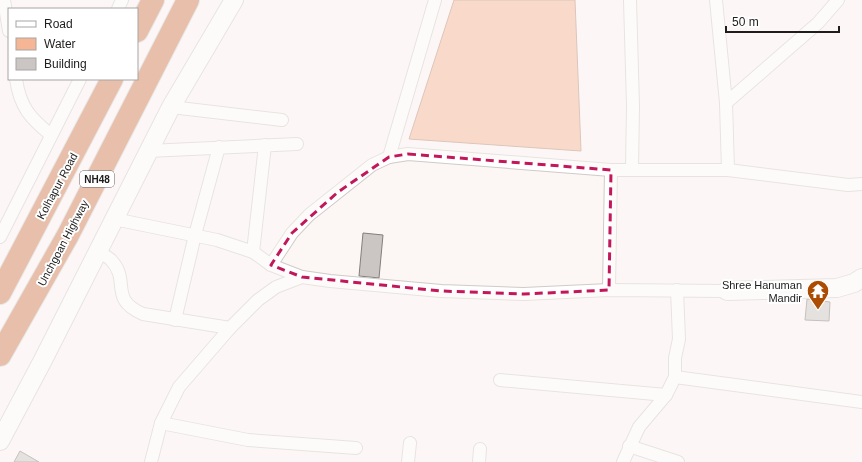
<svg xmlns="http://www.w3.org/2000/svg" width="862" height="462" font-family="Helvetica,sans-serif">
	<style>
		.water { fill: #f6b695; stroke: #b68871 }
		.building { fill: #cbc6c4; stroke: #827e7c }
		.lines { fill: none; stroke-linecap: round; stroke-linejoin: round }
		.street-casing { stroke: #cfcbc9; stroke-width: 14 }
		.secondary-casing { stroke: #cfcbc9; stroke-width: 20 }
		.highway-casing { stroke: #d2d2d2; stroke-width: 24 }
		.street { stroke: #fff; stroke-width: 12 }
		.secondary { stroke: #fff; stroke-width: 18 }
		.highway { stroke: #ce7a4e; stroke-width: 22 }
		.marked { fill: none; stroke: #c2185b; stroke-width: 3; stroke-dasharray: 8 5; stroke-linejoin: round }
		.labels { text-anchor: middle; stroke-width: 4; stroke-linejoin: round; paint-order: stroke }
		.shield { fill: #fff; stroke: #626160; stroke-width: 1 }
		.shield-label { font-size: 10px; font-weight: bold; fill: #1f1d1c }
		.street-label { font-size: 11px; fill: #1f1d1c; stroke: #fff }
		.poi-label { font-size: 11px; fill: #1f1d1c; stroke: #fff; text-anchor: end }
	</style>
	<rect width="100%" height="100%" fill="#fcf7f5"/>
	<polygon class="water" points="454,0 575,0 581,151 409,139"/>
	<g class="building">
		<polygon points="363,233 383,235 379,278 359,276"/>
		<polygon points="807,299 830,302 829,321 805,320"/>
		<polygon points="20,451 39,462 14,462"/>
	</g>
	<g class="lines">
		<g class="street-casing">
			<g id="street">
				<polyline points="4,0 9,31"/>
				<polyline points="630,0 633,106 632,169"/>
				<polyline points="716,0 726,103 728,170"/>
				<polyline points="118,9 122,0"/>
				<path d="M16 79C20 107 30 118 51 135"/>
				<polyline points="726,103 818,23 838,0"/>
				<polyline points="171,107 282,120"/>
				<polyline points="148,151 297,144"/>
				<polyline points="389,157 435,0"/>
				<polyline points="114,219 217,240 253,252 271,265 302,277 330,281 441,291 524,294 609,290 727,291"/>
				<polyline points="0,237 80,79"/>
				<path d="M98 252C102 254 108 257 111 260 131 281 108 299 143 314L230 328"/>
				<polyline points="253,252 265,145"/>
				<polyline points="271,265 292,233 309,215 372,165 389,157 408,154 611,170 728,170 848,185 862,184"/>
				<polyline points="609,290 611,170"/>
				<polyline points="175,320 195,235 219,147"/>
				<polyline points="675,377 862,402"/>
				<polyline points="500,380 666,395"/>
				<polyline points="161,423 248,440 356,448"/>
				<polyline points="629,446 678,462"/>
				<polyline points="151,462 161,423 179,387 230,328 258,300 276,287 302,277"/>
				<polyline points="408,462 410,443"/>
				<polyline points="479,462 480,449"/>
				<polyline points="623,462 639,427 666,395 675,377 675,358 679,339 677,290"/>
			</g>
		</g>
		<g class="secondary-casing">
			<g id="secondary">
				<polyline points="727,291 837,288 854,283 862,278"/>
				<polyline points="0,441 43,360 171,107 234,0"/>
			</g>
		</g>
		<g class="highway-casing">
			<g id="highway">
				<polyline points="137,31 153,0"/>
				<polyline points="0,293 112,79"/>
				<polyline points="0,355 68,235 188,0"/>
			</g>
		</g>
		<use href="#street" class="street"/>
		<use href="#secondary" class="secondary"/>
		<use href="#highway" class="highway"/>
	</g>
	<path d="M0 0H862V462H0ZM408 154 611 170 609 290 524 294 441 291 302 277 271 265 292 233 338 192 389 157Z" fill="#fcf7f5" fill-opacity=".55" fill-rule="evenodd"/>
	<path class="marked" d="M408 154 611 170 609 290 524 294 441 291 302 277 271 265 292 233 338 192 389 157Z"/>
	<defs>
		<g id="temple-pin" transform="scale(1.15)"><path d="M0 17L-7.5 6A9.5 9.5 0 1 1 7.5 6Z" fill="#ac4c03" stroke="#fff"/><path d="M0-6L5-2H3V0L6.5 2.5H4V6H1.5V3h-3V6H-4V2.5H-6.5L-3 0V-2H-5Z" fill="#fff"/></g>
	</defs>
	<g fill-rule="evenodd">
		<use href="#temple-pin" x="818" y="291"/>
	</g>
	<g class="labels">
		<rect class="shield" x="80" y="171" width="34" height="16" rx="3"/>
		<g class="shield-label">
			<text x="97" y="183">NH48</text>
		</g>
		<g class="street-label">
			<text transform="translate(57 186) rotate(-62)" y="4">Kolhapur Road</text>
			<text transform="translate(63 243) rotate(-62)" y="4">Unchgoan Highway</text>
		</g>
		<g class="poi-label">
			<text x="802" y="289">Shree Hanuman<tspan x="802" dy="13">Mandir</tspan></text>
		</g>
	</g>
	<rect x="8" y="8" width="130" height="72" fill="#ffffff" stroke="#a5a5a4"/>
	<rect x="16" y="21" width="20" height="6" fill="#ffffff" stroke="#a5a5a4"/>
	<text x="44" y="28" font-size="12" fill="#1f1d1c">Road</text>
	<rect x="16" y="38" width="20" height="12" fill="#f6b695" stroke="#a5a5a4"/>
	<text x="44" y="48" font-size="12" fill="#1f1d1c">Water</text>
	<rect x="16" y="58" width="20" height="12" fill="#cbc6c4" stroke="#a5a5a4"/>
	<text x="44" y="68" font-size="12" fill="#1f1d1c">Building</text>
	<path d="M726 26v6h113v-6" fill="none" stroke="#1f1d1c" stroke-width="2"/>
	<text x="732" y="26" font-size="12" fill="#1f1d1c" stroke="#ffffff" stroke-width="3" paint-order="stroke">50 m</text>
</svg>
